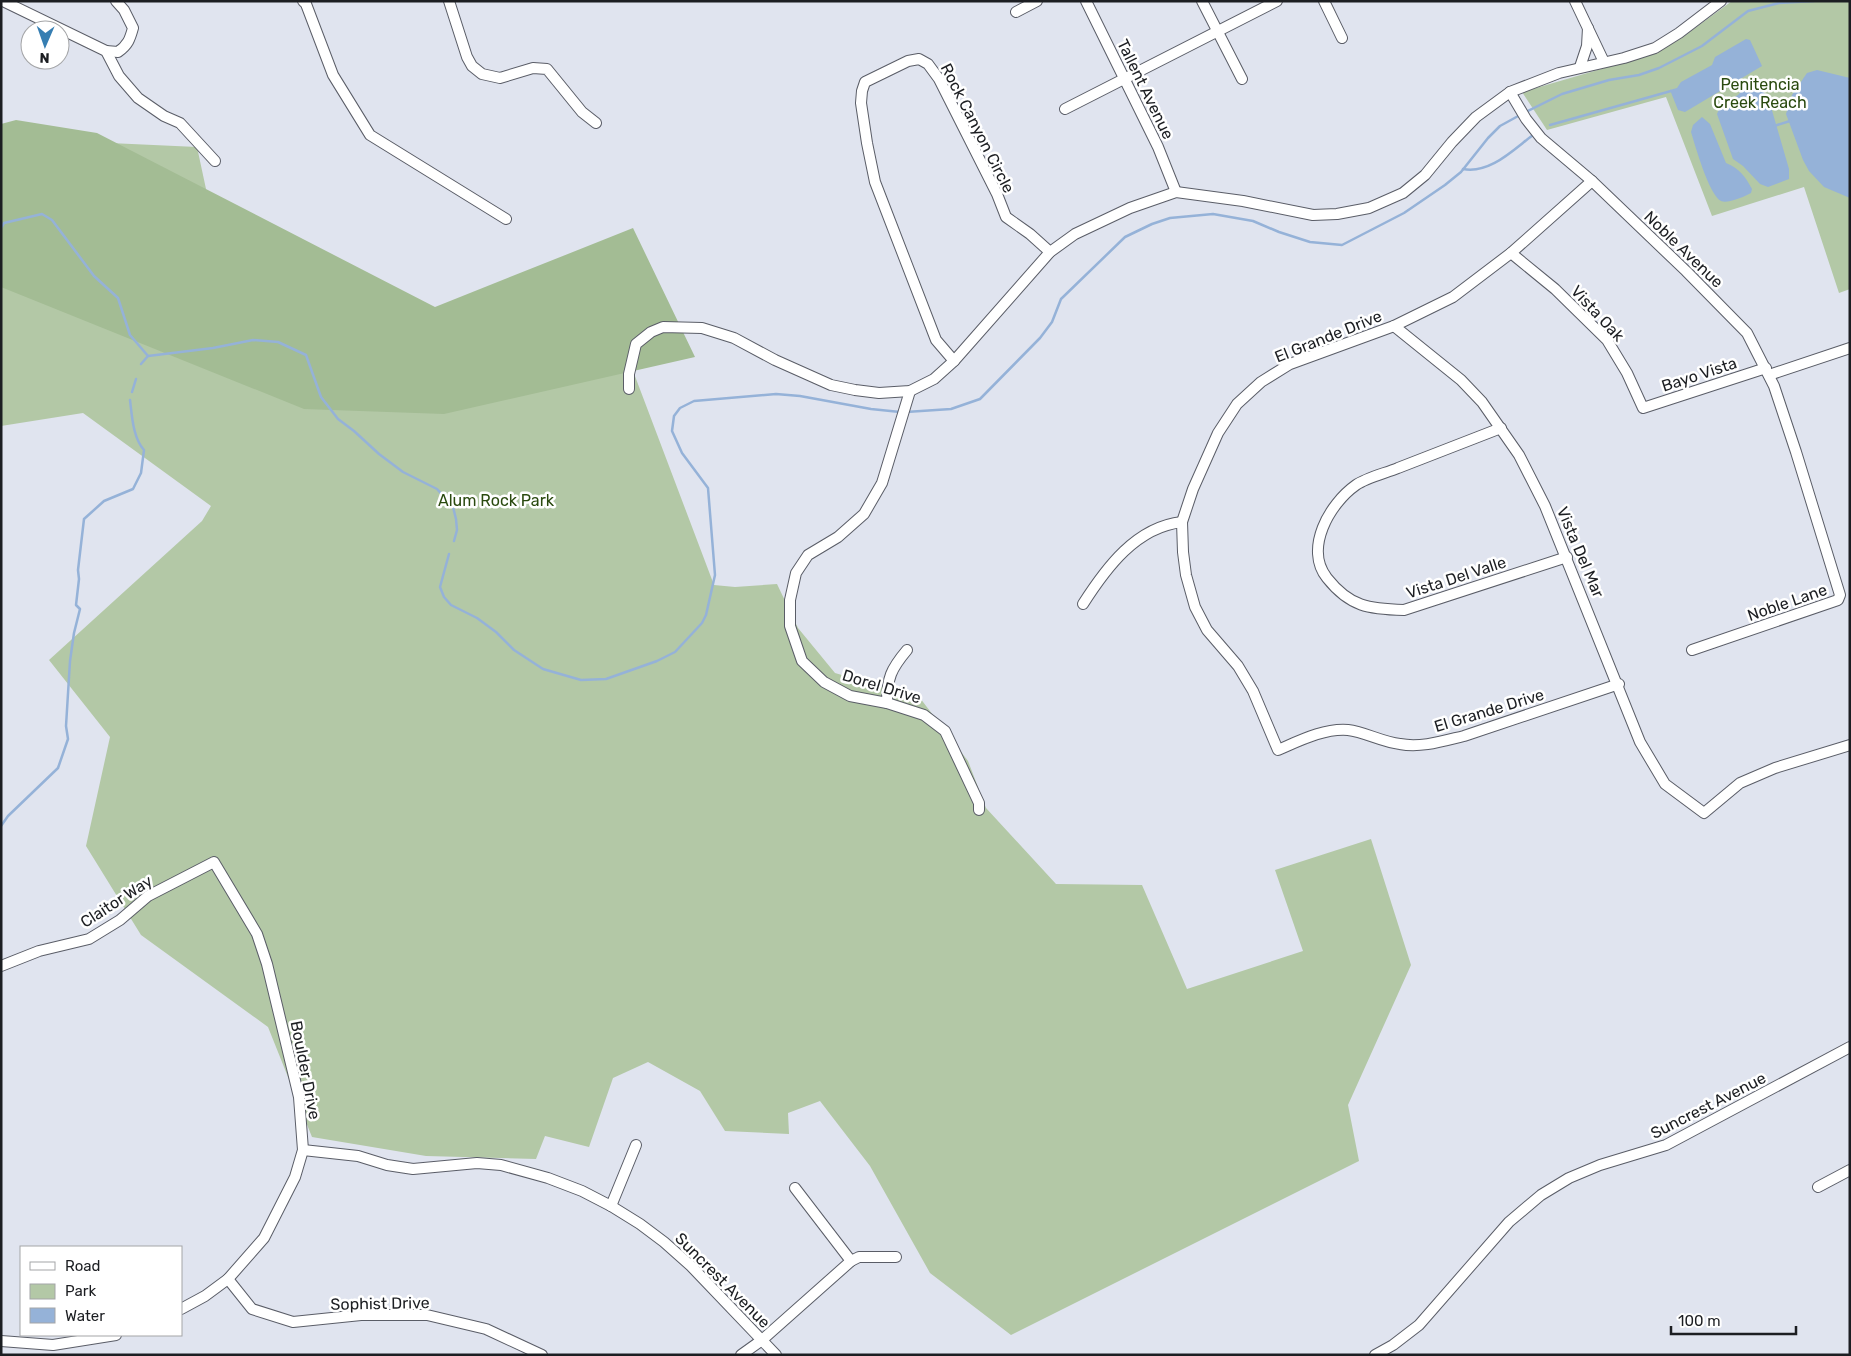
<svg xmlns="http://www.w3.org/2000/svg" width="1851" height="1356" font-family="Rubik,sans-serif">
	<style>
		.green { fill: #b3c8a6 }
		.forest { fill: #a3bc94 }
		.water { fill: #95b2d8 }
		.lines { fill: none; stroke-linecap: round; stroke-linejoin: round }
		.stream { stroke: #95b2d8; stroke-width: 2.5 }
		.minor-casing { stroke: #5a5d67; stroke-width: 12 }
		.minor { stroke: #fff; stroke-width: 10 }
		.labels { text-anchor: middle; stroke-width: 5; stroke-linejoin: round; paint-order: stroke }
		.park-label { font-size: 16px; fill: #2a4a0f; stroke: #fff }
		.street-label { font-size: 16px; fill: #1c1e22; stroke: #fff }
	</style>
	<rect width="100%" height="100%" fill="#e0e4ef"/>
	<g class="green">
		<polygon points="1732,1 1850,1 1850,289 1839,293 1804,187 1712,216 1666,97 1547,130 1522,92 1656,53 1680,39"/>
		<polygon points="1,138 197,147 215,231 399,349 599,281 714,585 735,587 777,584 798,628 835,673 920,698 968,761 986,808 1056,884 1142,885 1187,989 1303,951 1275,870 1371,839 1411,965 1348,1105 1359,1161 1011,1335 930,1273 870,1166 820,1101 788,1113 789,1134 725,1131 700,1091 648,1062 613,1078 589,1147 545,1136 536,1159 426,1156 312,1137 268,1027 141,935 86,846 110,737 49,660 202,521 211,506 83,413 1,426"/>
	</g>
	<polygon class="forest" points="16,120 97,133 435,307 633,228 695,357 444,414 304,409 1,287 1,124"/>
	<g class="water">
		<polygon points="1746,39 1750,40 1762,66 1685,112 1678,110 1670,90 1677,88 1681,82 1712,65 1715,57"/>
		<polygon points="1817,70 1850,78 1850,198 1824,187 1809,171 1803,160 1786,114 1792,95 1807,73"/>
		<polygon points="1749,83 1758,85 1765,94 1771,107 1789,169 1789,179 1768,187 1760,184 1743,166 1733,159 1717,114 1721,105 1738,95"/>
		<path d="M1702 117 1710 124 1726 163C1740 169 1745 176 1752 189L1751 193C1744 197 1727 204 1721 201 1709 195 1695 145 1691 132L1693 125Z"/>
	</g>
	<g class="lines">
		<g class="stream">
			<polyline points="1524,113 1562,94 1609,80 1639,75 1659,68 1702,46 1748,11 1779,3 1814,1"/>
			<polyline points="1550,125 1671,91"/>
			<polyline points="1774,126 1790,121"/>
			<path d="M1463 169C1490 174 1513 150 1533 135"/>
			<polyline points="1,228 4,223 42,214 52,220 94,276 118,298 130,335 148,356 213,348 253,340 278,342 306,355 321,397 338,419 354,431 379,454 403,472 437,489 453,507 456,519 457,530 454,541"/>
			<polyline points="141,364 148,356"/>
			<polyline points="132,392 136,379"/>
			<polyline points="906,412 951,409 980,399 1040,338 1052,322 1061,299 1125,237 1152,224 1170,218 1213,214 1253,221 1279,232 1310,242 1342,245 1404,213 1445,185 1461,172 1488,138 1500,126 1520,115"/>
			<polyline points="449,554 440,587 444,597 451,605 477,618 496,632 514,650 543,669 581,680 606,679 657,661 675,652 702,623 706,615 715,575 708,488 682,453 672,431 674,416 680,408 694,401 776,394 800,396 871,409 900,412"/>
			<path d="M1 826 8 816 58 768 68 739 66 726 70 661 74 633 80 609 76 605 79 579 78 570 84 519 104 501 133 489 141 473 144 450C133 438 132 416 130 400"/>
		</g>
		<g class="minor-casing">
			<g id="minor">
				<polyline points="3,1 106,51 119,76 138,98 164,116 180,123 215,161"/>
				<polyline points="303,1 306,4 333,75 370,135 506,219"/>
				<polyline points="449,1 467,57 472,66 482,74 500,78 533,68 547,69 582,112 596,123"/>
				<polyline points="1086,1 1158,147 1176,192"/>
				<polyline points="1202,1 1242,79"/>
				<polyline points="1324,1 1342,38"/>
				<polyline points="1575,1 1604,62"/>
				<polyline points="1016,12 1037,1"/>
				<path d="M106 51 118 52C128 45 130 39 133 28L124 10 116 1"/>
				<polyline points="1580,67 1587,46 1588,28"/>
				<polyline points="1510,92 1526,119 1541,138 1592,181 1686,271 1747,333 1774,386 1796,452 1840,595 1838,600 1692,650"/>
				<polyline points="1065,109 1277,1"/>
				<path d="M1592 181 1511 253 1453 297 1394 326 1290 364 1261 382 1237 404 1218 433 1193 489 1182 522 1183 552 1186 575 1195 607 1207 630 1238 666 1253 691 1278 750C1299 741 1324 728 1348 730 1365 732 1382 742 1400 744 1421 748 1443 741 1464 736L1619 684"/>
				<polyline points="1511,253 1555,289 1607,340 1627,373 1643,408 1766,368"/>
				<polyline points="1394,326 1461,380 1482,402 1519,455 1545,506 1640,742 1665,784 1704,813 1740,783 1775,768 1850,745"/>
				<polyline points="954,361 936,340 875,182 867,143 861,103 862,91 865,82 908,61 919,59 928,64 939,79 997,194 1006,217 1030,234 1050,252"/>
				<polyline points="1769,375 1850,348"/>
				<polyline points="629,389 629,374 636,344 651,332 663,327 702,328 734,338 775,360 831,385 855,390 879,393 910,391 934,379 954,361 1050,252 1075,234 1130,208 1176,192 1243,201 1313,215 1337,214 1369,208 1403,193 1425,175 1452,142 1476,117 1510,92 1559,73 1624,58 1655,48 1679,33 1721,1"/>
				<polyline points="910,391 882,483 864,514 838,537 808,555 796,573 790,600 790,626 802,661 824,682 850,696 887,703 924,715 945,731 979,803 979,810"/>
				<path d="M1501 428C1467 441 1432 455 1398 468 1386 473 1366 478 1356 485 1329 504 1304 549 1327 578 1350 607 1369 609 1404 610L1567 557"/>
				<path d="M1083 604C1106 568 1136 527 1182 522"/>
				<path d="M887 703C887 678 891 669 907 650"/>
				<polyline points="1,966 39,951 89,939 120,920 148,896 214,862 257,934 267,964 299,1097 303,1150 295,1177 264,1238 228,1279 205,1296 181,1309"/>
				<polyline points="303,1150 358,1156 387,1165 413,1169 477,1163 501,1165 548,1178 582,1191 611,1206 640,1224 664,1242 691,1266 776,1355"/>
				<polyline points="1818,1187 1850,1170"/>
				<polyline points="795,1188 851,1261"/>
				<polyline points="611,1206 636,1145"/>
				<polyline points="228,1279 252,1309 293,1322 361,1315 427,1315 486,1329 542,1355"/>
				<polyline points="1,1341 53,1345 116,1335"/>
				<polyline points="741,1355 762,1340 851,1261 859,1257 896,1257"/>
				<polyline points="1375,1355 1393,1345 1419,1325 1509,1222 1541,1195 1569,1178 1600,1165 1666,1145 1850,1047"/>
			</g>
		</g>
		<use href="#minor" class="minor"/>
	</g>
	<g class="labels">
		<g class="park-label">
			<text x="1760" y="90">Penitencia<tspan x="1760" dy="18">Creek Reach</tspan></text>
			<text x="496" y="506">Alum Rock Park</text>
		</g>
		<g class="street-label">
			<text transform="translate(1146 89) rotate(64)" y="6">Tallent Avenue</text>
			<text transform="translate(978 128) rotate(63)" y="6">Rock Canyon Circle</text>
			<text transform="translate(1684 249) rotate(44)" y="6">Noble Avenue</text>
			<text transform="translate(1598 313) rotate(47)" y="6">Vista Oak</text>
			<text transform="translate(1328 336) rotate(-22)" y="6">El Grande Drive</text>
			<text transform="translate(1699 374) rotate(-18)" y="6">Bayo Vista</text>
			<text transform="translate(1581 552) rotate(67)" y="6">Vista Del Mar</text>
			<text transform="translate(1456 577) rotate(-18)" y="6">Vista Del Valle</text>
			<text transform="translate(1787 602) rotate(-19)" y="6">Noble Lane</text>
			<text transform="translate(882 686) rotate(17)" y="6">Dorel Drive</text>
			<text transform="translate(1489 710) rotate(-17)" y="6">El Grande Drive</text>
			<text transform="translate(116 901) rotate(-33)" y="6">Claitor Way</text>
			<text transform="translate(306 1070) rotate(79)" y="6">Boulder Drive</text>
			<text transform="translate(1708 1105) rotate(-27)" y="6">Suncrest Avenue</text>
			<text transform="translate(723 1280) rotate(45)" y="6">Suncrest Avenue</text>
			<text transform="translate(380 1303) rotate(-1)" y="6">Sophist Drive</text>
		</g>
	</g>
	<rect width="1851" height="1356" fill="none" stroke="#1c1e22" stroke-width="5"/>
	<rect x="20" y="1246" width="162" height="90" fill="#ffffff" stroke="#a4a5a7"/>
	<rect x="30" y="1262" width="25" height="8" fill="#ffffff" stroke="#a4a5a7"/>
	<text x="65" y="1271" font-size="15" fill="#1c1e22">Road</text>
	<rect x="30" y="1284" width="25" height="15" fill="#b3c8a6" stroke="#a4a5a7"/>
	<text x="65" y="1296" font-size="15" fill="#1c1e22">Park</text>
	<rect x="30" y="1308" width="25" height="15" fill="#95b2d8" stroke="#a4a5a7"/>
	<text x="65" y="1321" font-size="15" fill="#1c1e22">Water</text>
	<g transform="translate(45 45) rotate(182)"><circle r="24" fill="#ffffff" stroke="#a4a5a7"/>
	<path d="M0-4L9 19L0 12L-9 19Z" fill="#367eb2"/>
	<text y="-8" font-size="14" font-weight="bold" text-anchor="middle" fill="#1c1e22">N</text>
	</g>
	<path d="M1671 1326v8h125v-8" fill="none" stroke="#1c1e22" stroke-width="2.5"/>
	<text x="1678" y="1326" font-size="15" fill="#1c1e22" stroke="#ffffff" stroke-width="4" paint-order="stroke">100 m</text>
</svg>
